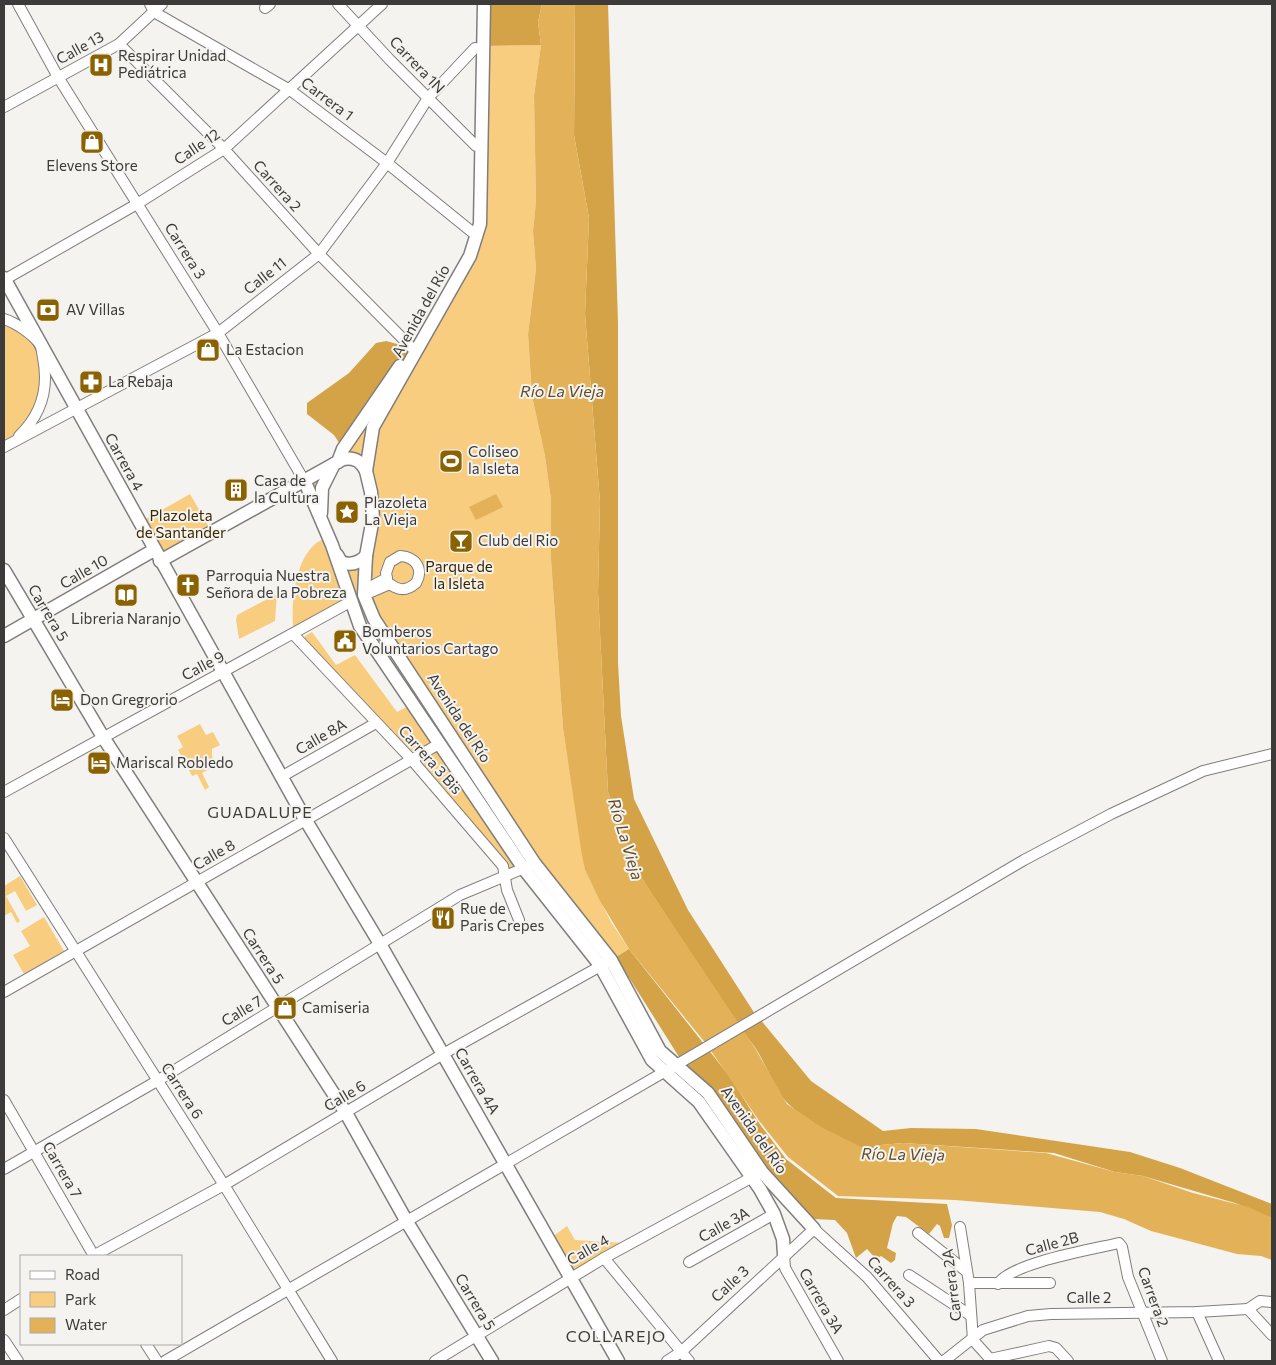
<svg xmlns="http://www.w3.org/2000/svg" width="1276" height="1365" font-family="Commissioner,sans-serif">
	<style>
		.green { fill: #f9cd80 }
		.forest { fill: #d4a348 }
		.water { fill: #e3b258 }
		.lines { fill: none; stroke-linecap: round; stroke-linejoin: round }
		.minor-casing { stroke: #807e7b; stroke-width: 12 }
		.major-casing { stroke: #807e7b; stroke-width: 15 }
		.minor { stroke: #fff; stroke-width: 10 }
		.major { stroke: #fff; stroke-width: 12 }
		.labels { text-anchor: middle; stroke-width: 4; stroke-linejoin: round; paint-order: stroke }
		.street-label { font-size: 15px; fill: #3c3b39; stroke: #f5f3ef }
		.poi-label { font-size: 15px; fill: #3c3b39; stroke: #f5f3ef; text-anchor: start }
		.park-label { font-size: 15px; fill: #3a2600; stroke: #f5f3ef }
		.water-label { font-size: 16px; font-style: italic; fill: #614c27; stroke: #f5f3ef }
		.neighbourhood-label { font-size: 16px; letter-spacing: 1px; fill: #3e3d3a; stroke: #f5f3ef }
	</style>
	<rect width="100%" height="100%" fill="#f5f3ef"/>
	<g class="green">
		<path d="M541 45 534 96 536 201 533 231 536 269 528 334 532 396 545 456 551 500V560L563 728 585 870 611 922 629 949 611 960 535 864 363 595 294 635C290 609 294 563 314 545 318 541 324 539 329 537L305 482 334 464 320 497 338 559 351 564 369 543 367 468 338 462 416 341 480 224 483 46Z"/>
		<polygon points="4,319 40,344 45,366 33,420 4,446"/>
		<polygon points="190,494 212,532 160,561 139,523"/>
		<polygon points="277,594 275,621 239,639 236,620 237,615"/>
		<polygon points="312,632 336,665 355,655 397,712 412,704 524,869 505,877 503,866 303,646 305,636"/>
		<polygon points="200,724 206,735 213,732 220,745 212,749 212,756 216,765 202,773 209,787 205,790 197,774 192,776 178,750 183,747 177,736"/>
		<polygon points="20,876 37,905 26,911 15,891 6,896 20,921 17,923 11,912 4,916 4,886"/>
		<polygon points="44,917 64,951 24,974 13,955 30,946 21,931"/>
		<polygon points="567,1226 575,1240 624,1243 571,1275 552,1237"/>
	</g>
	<g class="forest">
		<polygon points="484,4 542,4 538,22 541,45 483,46"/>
		<polygon points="575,4 608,4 618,323 618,663 621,716 634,799 688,910 755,1014 737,1024 637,871 608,792 598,592 600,502 585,314 589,218 574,135"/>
		<polygon points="386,341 412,348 343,449 334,435 307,414 307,403 349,373 376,343"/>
		<polygon points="629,949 730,1077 759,1123 786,1159 823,1188 836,1198 947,1204 952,1225 949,1238 944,1238 940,1226 937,1224 929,1234 906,1217 897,1216 893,1223 887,1248 896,1253 895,1260 891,1263 881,1256 876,1259 867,1249 856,1258 847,1233 835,1220 813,1219 788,1199 722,1105 681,1060 616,957"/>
		<path d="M760 1019 811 1081 883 1131 911 1128 976 1129 1130 1152 1180 1168 1272 1204V1218L1235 1203 1143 1176 1115 1172 1054 1153 903 1143 881 1145 869 1151C845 1145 793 1114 780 1094 768 1074 760 1048 742 1032Z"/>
	</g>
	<g class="water">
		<polygon points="542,4 575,4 574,135 589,218 585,314 600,502 598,592 608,792 637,871 755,1048 787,1104 821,1127 869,1151 880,1145 903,1143 1046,1153 1115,1172 1143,1176 1193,1193 1248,1207 1272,1218 1272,1260 1261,1256 1237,1254 1151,1231 1124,1219 1100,1212 955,1200 838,1196 788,1157 760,1122 707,1045 629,949 600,901 585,870 582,856 563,728 551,560 551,500 545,456 532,396 528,334 536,269 533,231 536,201 534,96 541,45 538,22"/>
		<polygon points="496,494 503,507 476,520 469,507"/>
	</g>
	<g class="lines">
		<g class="minor-casing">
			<g id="minor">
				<polyline points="18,4 58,77 218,333 305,482"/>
				<polyline points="150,4 154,12 290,90 387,163 477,236"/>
				<polyline points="338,4 390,60 476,146"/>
				<polyline points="265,8 270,4"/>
				<polyline points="119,44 224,149 319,254 412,348"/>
				<polyline points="4,107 119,44 162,4"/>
				<polyline points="4,280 137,204 224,149 382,4"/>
				<path d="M4 319C16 323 31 333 39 343 42 346 42 353 43 358 49 388 41 415 19 436"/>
				<polyline points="4,447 218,333 319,254 387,163 428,98 475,48"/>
				<path d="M400 556C416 557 424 569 416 583 407 591 399 591 390 584L364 595 374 585 387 578 386 573 390 562Z"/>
				<polyline points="294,635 412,760 503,866 507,890 519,920"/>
				<polyline points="281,777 376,723"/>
				<polyline points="4,792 350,602"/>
				<polyline points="4,838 224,1185 332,1361"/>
				<polyline points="4,992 439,744"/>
				<polyline points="4,1100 94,1256"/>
				<polyline points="4,1169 157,1081 460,895 529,866"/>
				<polyline points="960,1227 969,1283 973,1340 992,1361"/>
				<polyline points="918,1233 966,1271"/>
				<polyline points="784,1254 785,1268 838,1361"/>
				<polyline points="93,1256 224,1185 443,1054 606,963"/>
				<polyline points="604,1258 689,1361"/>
				<polyline points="689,1262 774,1214"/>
				<polyline points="909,1275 970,1315"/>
				<polyline points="969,1283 1050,1283"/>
				<path d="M998 1284C1010 1263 1094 1249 1119 1243L1122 1247 1128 1277 1162 1361"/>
				<polyline points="1248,1309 1272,1335"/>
				<polyline points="1248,1309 1260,1301 1272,1302"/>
				<polyline points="4,1310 21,1299"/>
				<polyline points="1197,1312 1219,1361"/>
				<polyline points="4,1340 18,1361"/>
				<polyline points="146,1344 157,1361"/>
				<polyline points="990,1359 1049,1346 1056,1348 1068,1361"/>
				<polyline points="165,1361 683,1061 1024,860 1111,814 1203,771 1272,754"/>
				<polyline points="435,1361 604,1258 758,1174"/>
				<polyline points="667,1361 681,1352 814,1229 867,1277 939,1361"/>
				<polyline points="944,1361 983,1330 1028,1316 1051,1314 1197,1312 1248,1309"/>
			</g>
		</g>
		<g class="major-casing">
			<g id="major">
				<polyline points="484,4 480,224 470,256 373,427 366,471 371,492 373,518 366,556 364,595 374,619 535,864 611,960 660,1051 708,1093 762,1172 814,1229"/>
				<polyline points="4,278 305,819 380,944 618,1361"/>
				<polyline points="338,462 343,449 400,366"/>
				<polyline points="305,482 332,545 360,626 524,869 600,965 652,1060 699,1102 760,1189 774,1214 783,1239 784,1254"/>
				<polyline points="321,513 322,488 334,464"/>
				<path d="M337 555 341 562C351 566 359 563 366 556"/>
				<path d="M160 561 343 459C354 457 361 461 366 471"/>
				<polyline points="4,570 103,737 346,1113 407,1222 492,1361"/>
				<polyline points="4,636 154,550"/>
			</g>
		</g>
		<use href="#minor" class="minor"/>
		<use href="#major" class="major"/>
	</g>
	<defs>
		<g id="hospital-square" transform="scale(1.25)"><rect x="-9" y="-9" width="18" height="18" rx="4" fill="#8a6201" stroke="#f5f3ef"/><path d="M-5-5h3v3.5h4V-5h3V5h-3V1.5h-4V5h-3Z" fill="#fff"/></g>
		<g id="shop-square" transform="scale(1.25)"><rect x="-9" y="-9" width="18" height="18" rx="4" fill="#8a6201" stroke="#f5f3ef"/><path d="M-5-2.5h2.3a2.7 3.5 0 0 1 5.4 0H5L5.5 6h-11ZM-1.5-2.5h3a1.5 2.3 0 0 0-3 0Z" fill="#fff"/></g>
		<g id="bank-square" transform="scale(1.25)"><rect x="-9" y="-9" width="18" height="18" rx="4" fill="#8a6201" stroke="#f5f3ef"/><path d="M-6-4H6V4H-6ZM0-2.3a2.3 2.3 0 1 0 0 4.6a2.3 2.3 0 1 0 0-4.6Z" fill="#fff"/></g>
		<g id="pharmacy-square" transform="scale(1.25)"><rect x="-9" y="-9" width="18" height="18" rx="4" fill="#8a6201" stroke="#f5f3ef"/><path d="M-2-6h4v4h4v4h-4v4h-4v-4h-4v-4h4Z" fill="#fff"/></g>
		<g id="stadium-square" transform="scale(1.25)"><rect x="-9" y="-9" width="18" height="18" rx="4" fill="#8a6201" stroke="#f5f3ef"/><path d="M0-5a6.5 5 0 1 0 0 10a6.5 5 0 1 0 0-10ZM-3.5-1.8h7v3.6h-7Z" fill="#fff"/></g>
		<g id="building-square" transform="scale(1.25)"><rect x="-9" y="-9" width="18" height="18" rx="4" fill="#8a6201" stroke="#f5f3ef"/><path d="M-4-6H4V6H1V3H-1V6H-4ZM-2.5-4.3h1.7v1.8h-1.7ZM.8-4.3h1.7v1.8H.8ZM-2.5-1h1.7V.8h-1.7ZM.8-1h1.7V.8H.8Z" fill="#fff"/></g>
		<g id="sight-square" transform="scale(1.25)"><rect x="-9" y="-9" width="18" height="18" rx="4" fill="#8a6201" stroke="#f5f3ef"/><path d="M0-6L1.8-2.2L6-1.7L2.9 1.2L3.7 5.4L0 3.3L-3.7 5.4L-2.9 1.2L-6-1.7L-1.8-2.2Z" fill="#fff"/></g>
		<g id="bar-square" transform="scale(1.25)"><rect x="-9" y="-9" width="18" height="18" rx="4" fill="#8a6201" stroke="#f5f3ef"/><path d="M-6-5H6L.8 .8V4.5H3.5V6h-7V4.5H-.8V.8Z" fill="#fff"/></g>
		<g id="church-square" transform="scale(1.25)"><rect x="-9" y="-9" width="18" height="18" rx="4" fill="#8a6201" stroke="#f5f3ef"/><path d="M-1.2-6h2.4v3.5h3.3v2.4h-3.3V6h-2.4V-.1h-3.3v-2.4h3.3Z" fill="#fff"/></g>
		<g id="library-square" transform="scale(1.25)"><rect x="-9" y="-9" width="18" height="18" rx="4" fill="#8a6201" stroke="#f5f3ef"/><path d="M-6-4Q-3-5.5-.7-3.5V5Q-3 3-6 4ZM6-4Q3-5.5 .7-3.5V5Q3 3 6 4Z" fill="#fff"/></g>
		<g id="civic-square" transform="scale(1.25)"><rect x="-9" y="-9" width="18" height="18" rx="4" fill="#8a6201" stroke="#f5f3ef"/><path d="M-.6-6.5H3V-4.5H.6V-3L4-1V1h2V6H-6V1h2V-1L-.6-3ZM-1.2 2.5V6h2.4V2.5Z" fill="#fff"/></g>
		<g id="hotel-square" transform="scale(1.25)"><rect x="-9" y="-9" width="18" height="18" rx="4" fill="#8a6201" stroke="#f5f3ef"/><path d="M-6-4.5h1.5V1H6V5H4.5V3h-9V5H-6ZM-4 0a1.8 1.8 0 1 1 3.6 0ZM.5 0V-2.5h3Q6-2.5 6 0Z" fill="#fff"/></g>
		<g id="restaurant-square" transform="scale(1.25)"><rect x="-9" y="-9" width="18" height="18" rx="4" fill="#8a6201" stroke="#f5f3ef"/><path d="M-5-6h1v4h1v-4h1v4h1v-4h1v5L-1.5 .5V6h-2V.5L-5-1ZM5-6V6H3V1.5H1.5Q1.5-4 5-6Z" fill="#fff"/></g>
	</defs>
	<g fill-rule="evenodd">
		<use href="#hospital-square" x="101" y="65"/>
		<use href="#shop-square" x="92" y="142"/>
		<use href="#bank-square" x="48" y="310"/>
		<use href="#shop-square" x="208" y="350"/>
		<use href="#pharmacy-square" x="91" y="382"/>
		<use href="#stadium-square" x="451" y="461"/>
		<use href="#building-square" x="236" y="490"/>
		<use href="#sight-square" x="347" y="512"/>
		<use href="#bar-square" x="461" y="541"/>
		<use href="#church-square" x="188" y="585"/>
		<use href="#library-square" x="126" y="595"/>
		<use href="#civic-square" x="345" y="641"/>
		<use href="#hotel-square" x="62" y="700"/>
		<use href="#hotel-square" x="99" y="763"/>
		<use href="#restaurant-square" x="443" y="918"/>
		<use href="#shop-square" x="285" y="1008"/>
	</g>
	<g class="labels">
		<g class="street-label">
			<text transform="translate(80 48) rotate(-29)" y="5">Calle 13</text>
			<text transform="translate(417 65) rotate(46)" y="5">Carrera 1N</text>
			<text transform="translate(327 99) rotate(37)" y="5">Carrera 1</text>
			<text transform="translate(197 147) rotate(-34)" y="5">Calle 12</text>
			<text transform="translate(277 186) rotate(48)" y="5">Carrera 2</text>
			<text transform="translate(185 251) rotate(58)" y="5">Carrera 3</text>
			<text transform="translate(265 276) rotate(-38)" y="5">Calle 11</text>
			<text transform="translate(421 311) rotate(-61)" y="5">Avenida del Río</text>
			<text transform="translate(124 462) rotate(61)" y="5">Carrera 4</text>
			<text transform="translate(84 572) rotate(-30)" y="5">Calle 10</text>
			<text transform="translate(48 613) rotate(59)" y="5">Carrera 5</text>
			<text transform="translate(203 666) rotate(-28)" y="5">Calle 9</text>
			<text transform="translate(459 718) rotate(57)" y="5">Avenida del Río</text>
			<text transform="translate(321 737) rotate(-30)" y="5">Calle 8A</text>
			<text transform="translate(430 760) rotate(48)" y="5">Carrera 3 Bis</text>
			<text transform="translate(214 855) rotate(-30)" y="5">Calle 8</text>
			<text transform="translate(263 956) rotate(57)" y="5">Carrera 5</text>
			<text transform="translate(242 1011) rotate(-31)" y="5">Calle 7</text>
			<text transform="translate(477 1081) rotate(60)" y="5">Carrera 4A</text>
			<text transform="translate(182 1091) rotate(57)" y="5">Carrera 6</text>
			<text transform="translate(345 1096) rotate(-31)" y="5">Calle 6</text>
			<text transform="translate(754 1130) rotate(55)" y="5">Avenida del Río</text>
			<text transform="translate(62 1170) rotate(60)" y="5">Carrera 7</text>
			<text transform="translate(724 1225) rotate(-29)" y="5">Calle 3A</text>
			<text transform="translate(1052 1244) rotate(-15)" y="5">Calle 2B</text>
			<text transform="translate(588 1250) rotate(-30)" y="5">Calle 4</text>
			<text transform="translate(891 1282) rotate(48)" y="5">Carrera 3</text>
			<text transform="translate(730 1284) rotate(-43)" y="5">Calle 3</text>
			<text transform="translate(952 1285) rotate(-97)" y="5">Carrera 2A</text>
			<text transform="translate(1153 1297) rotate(70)" y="5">Carrera 2</text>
			<text x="1089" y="1303">Calle 2</text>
			<text transform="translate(821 1301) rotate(60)" y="5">Carrera 3A</text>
			<text transform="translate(475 1302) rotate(59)" y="5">Carrera 5</text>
		</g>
		<g class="poi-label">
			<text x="118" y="61">Respirar Unidad<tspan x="118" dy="17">Pediátrica</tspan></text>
			<text x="92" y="171" text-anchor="middle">Elevens Store</text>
			<text x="66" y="315">AV Villas</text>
			<text x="226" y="355">La Estacion</text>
			<text x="108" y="387">La Rebaja</text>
			<text x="468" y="457">Coliseo<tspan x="468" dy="17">la Isleta</tspan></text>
			<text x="254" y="486">Casa de<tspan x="254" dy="17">la Cultura</tspan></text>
			<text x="364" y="508">Plazoleta<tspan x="364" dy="17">La Vieja</tspan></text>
			<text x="478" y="546">Club del Rio</text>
			<text x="206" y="581">Parroquia Nuestra<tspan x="206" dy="17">Señora de la Pobreza</tspan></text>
			<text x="126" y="624" text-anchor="middle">Libreria Naranjo</text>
			<text x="362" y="637">Bomberos<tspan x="362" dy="17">Voluntarios Cartago</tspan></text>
			<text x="80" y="705">Don Gregrorio</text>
			<text x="116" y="768">Mariscal Robledo</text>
			<text x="460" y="914">Rue de<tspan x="460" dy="17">Paris Crepes</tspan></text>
			<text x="302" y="1013">Camiseria</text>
		</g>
		<g class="park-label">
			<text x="181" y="521">Plazoleta<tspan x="181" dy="17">de Santander</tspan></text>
			<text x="459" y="572">Parque de<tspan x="459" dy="17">la Isleta</tspan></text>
		</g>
		<g class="water-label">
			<text x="562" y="397">Río La Vieja</text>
			<text transform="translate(626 839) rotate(73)" y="6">Río La Vieja</text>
			<text transform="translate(903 1154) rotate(1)" y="6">Río La Vieja</text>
		</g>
		<g class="neighbourhood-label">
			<text x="260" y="818">GUADALUPE</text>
			<text x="616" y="1342">COLLAREJO</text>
		</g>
	</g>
	<rect width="1276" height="1365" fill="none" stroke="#3c3b39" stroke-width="10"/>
	<rect x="20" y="1255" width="162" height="90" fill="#f5f3ef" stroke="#aba9a6"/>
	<rect x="30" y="1271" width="25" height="8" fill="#ffffff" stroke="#aba9a6"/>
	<text x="65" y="1280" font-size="15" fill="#3c3b39">Road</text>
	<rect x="30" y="1292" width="25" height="15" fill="#f9cd80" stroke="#aba9a6"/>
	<text x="65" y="1305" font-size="15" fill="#3c3b39">Park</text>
	<rect x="30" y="1318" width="25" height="15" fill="#e3b258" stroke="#aba9a6"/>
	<text x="65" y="1330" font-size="15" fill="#3c3b39">Water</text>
</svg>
